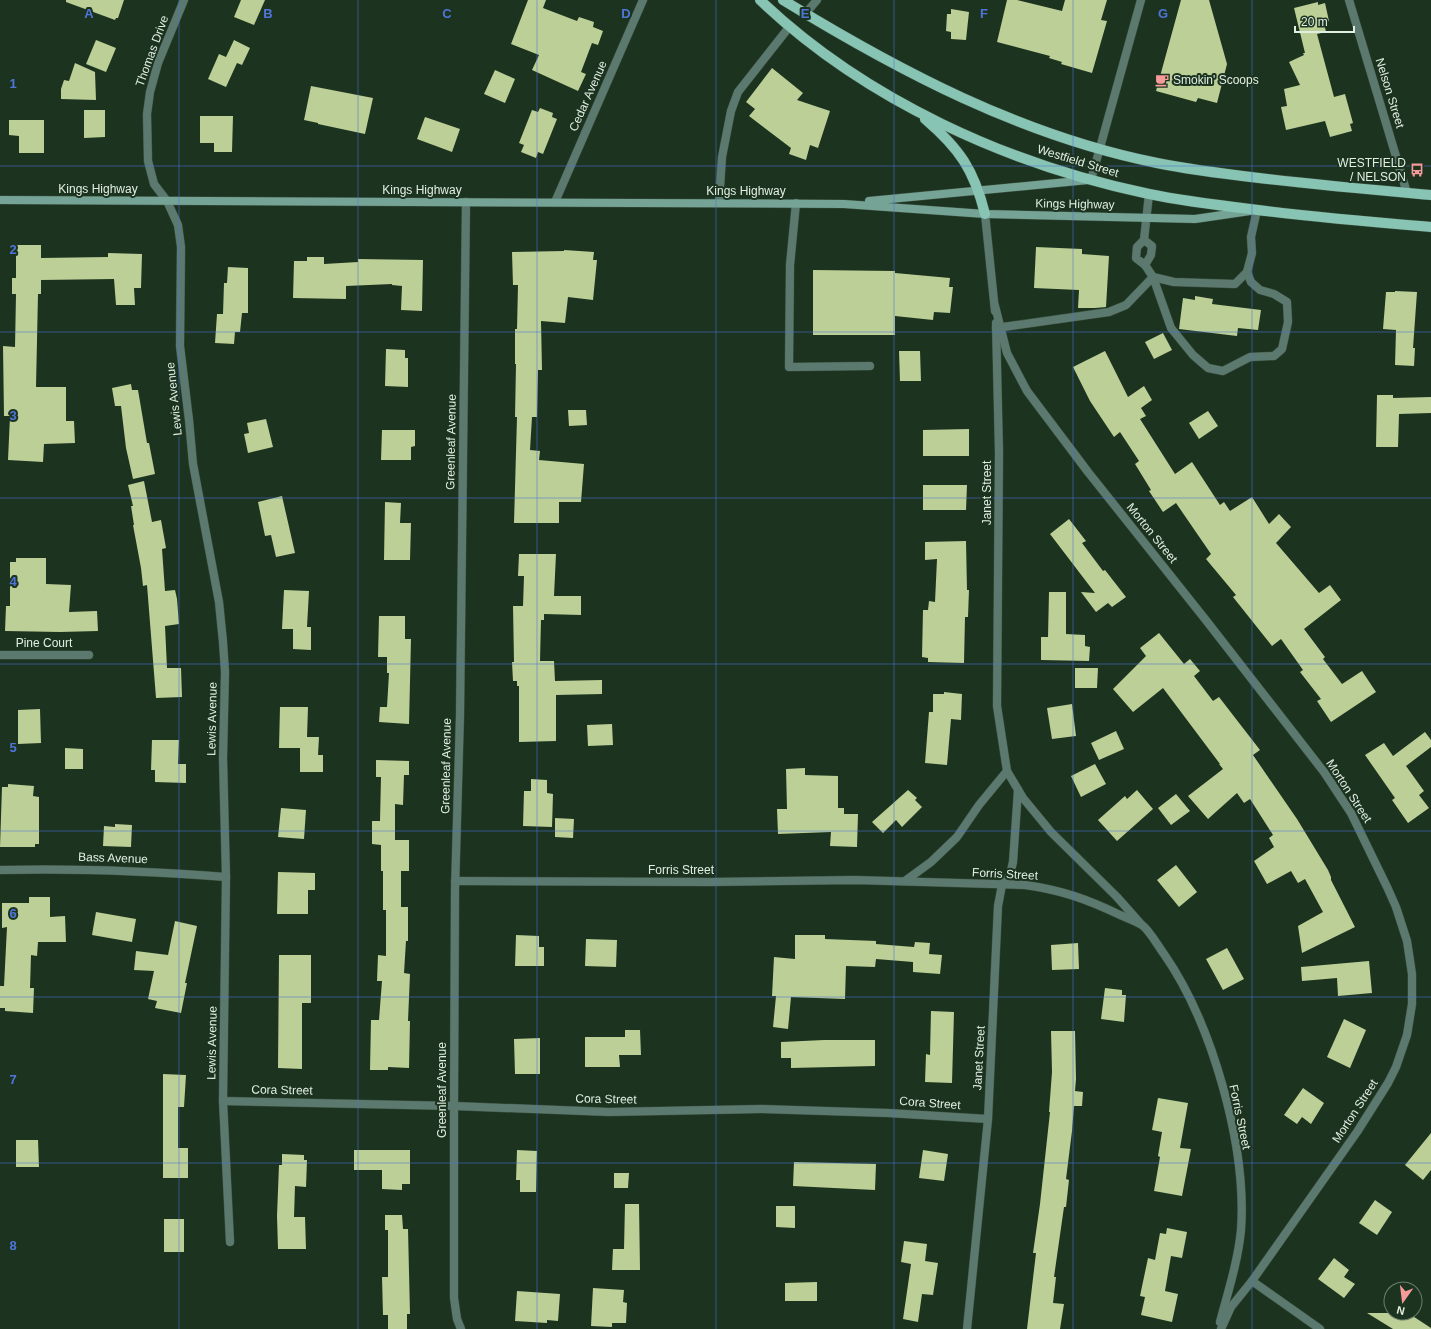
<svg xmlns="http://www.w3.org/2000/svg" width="1431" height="1329" font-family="Arial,sans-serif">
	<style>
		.building { fill: #bccf96 }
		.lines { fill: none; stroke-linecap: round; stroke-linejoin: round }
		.lane-casing { stroke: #3c513f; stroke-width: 9 }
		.street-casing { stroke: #3c513f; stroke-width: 9 }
		.secondary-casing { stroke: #3c513f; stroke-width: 9 }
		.primary-casing { stroke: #3c513f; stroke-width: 11 }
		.lane { stroke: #5c7970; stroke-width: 8 }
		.street { stroke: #5c7970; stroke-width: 8 }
		.secondary { stroke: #75a396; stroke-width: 8 }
		.primary { stroke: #88c4b3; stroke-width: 10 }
		.grid { fill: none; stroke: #4e76da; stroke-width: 1; stroke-opacity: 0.55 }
		.labels { text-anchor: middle; stroke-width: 4; stroke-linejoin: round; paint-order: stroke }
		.street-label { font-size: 12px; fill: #e1efe2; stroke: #1c3320 }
		.poi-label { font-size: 12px; fill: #e1efe2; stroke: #1c3320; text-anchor: start }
		.grid-label { font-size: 13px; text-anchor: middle; font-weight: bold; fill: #4e76da; stroke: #1c3320; stroke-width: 4; stroke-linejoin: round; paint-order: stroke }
	</style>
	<rect width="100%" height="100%" fill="#1c3320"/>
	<g class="building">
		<polygon points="66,0 124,0 118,18 116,18 115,20 66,2"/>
		<polygon points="241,0 265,0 254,25 234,17"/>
		<polygon points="528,0 546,0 543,8 577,21 579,17 594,22 593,27 603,31 598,45 592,43 581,72 586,74 578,91 532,70 539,55 511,44"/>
		<polygon points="1007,0 1017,0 1062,11 1065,0 1107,0 1101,20 1107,21 1092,73 1061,64 1062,62 1049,58 1050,56 997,42"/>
		<polygon points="1181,0 1209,0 1227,64 1217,103 1198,98 1196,102 1156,91"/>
		<polygon points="1318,2 1318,5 1325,3 1329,21 1324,23 1326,32 1317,34 1334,97 1345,94 1353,123 1350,124 1352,131 1330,137 1325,121 1286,130 1281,107 1287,106 1284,89 1300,85 1289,62 1304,55 1303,53 1305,53 1294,8"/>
		<polygon points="951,9 969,12 966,40 951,39 951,32 946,31 947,14 951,14"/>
		<polygon points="96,40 116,48 106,72 86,64"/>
		<polygon points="234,40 250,48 242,65 237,63 226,87 208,79 219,54 226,57"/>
		<polygon points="75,63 95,72 96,100 61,99 61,89 64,80 69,81"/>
		<polygon points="772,68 803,93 797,100 830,111 818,148 810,145 806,160 789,154 791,148 749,116 755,109 746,102"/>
		<polygon points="495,70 515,79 505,103 484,94"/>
		<polygon points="311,86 373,98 365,134 318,124 318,123 304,120"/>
		<polygon points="540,108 553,113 552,117 557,119 543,154 538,152 536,158 521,152 524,145 519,143 532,110 538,112"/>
		<polygon points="84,110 105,110 105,137 84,138"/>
		<polygon points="200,116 233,116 232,152 214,152 214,143 200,143"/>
		<polygon points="425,117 460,129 452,152 417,139"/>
		<polygon points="9,120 44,120 44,153 19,153 19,136 9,135"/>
		<polygon points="16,245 41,245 41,258 108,257 108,253 142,254 141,288 134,288 135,305 116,305 114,279 41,280 41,294 38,294 36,387 66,387 66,421 74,421 75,443 44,444 43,462 8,460 10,416 4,416 3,346 15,347 16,294 12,294 12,278 16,278"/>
		<polygon points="1036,247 1082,249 1082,254 1109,256 1106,307 1095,308 1078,308 1079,290 1034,288"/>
		<polygon points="564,250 594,252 593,260 597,260 593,300 568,297 565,323 541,321 542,370 538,370 537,417 532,417 530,450 540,451 539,460 584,464 581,502 559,502 559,523 514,523 517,417 515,417 516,364 515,364 515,329 517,329 518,285 513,285 512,252 564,251"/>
		<polygon points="307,257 324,257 324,264 358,262 358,259 423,260 422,311 401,310 402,286 392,285 392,284 346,286 346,299 293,298 294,261 307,261"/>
		<polygon points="228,267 248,268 248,313 242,313 240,332 235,332 234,344 215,343 217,314 223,314 224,283 227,283"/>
		<polygon points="813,270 895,271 895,273 950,278 949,287 953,287 950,313 934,312 933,320 895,316 895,335 813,335"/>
		<polygon points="1395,291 1417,292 1413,348 1415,348 1414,366 1395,365 1396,330 1383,329 1386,292 1395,292"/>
		<polygon points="1195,296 1213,299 1212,304 1261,310 1258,330 1238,328 1237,336 1179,329 1183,298 1195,300"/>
		<polygon points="1163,333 1172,350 1154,359 1145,342"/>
		<polygon points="386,349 405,350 405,358 408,358 408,387 385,386"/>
		<polygon points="899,351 920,351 921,381 900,381"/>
		<polygon points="1105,351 1128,397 1144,386 1152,400 1141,408 1146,416 1140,419 1175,474 1192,462 1220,505 1224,502 1230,511 1252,497 1269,524 1279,514 1291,527 1276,543 1319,593 1330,585 1341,600 1304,629 1325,657 1323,659 1342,684 1362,671 1376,692 1331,722 1317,701 1321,699 1300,672 1303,670 1281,639 1272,646 1233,597 1236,595 1206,559 1211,554 1176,503 1163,512 1149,491 1151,490 1135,464 1139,461 1120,432 1114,437 1090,401 1073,367"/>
		<polygon points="131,384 132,390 138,390 147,443 149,443 155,474 133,479 126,448 121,406 115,406 112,388"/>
		<polygon points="1377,395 1393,395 1393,398 1431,397 1431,413 1399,414 1398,447 1376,447"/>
		<polygon points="568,410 586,410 587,425 569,426"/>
		<polygon points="1208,411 1218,426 1199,439 1189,423"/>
		<polygon points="266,419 273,447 248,453 244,434 249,433 247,423"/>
		<polygon points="969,429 969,456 923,456 923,430"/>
		<polygon points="382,430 415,430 415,446 411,447 411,460 381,460"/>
		<polygon points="144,481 152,522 161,520 166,548 162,549 165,591 175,590 177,599 179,624 165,626 167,668 181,668 182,697 156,698 147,585 143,586 141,568 133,525 134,525 131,506 133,506 128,485"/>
		<polygon points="923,485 967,485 966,510 923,510"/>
		<polygon points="282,496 295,553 276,557 271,535 265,536 258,502"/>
		<polygon points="385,502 401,503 400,523 411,523 410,560 384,560"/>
		<polygon points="1069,519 1086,541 1082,543 1103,571 1105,570 1126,597 1112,607 1108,603 1096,612 1081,592 1095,593 1050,534"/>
		<polygon points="966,541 967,590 969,590 968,617 965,617 964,663 928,662 928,658 922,657 923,610 928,610 929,601 935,602 937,559 925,560 925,542"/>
		<polygon points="519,554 556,554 554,596 581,596 581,615 544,614 544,620 541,620 540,661 554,661 555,681 602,680 602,694 556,695 556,741 519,742 519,686 517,686 517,681 513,681 512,662 514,662 513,606 523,606 524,576 518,576"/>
		<polygon points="16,558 46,558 46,584 71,585 69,612 97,611 98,631 60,632 5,631 6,606 10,606 10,562 16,562"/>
		<polygon points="284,590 309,591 307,627 311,627 311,650 293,649 293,629 282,629"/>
		<polygon points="1049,592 1066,592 1066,634 1085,635 1085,646 1090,647 1089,661 1041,660 1041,637 1048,637"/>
		<polygon points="379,616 405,616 405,639 411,639 409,724 379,722 380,707 387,707 389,673 387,673 387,657 378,657"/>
		<polygon points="1159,633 1184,664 1190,659 1200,671 1194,676 1213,701 1219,697 1260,750 1253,755 1297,819 1328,870 1331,877 1331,880 1355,927 1302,953 1298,926 1323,912 1305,879 1298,883 1291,871 1267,884 1254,861 1274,847 1269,838 1273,835 1250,799 1244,803 1237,793 1208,819 1188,796 1223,769 1219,764 1220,764 1163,688 1133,712 1113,689 1146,656 1140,648"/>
		<polygon points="1075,668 1098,668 1097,688 1075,688"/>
		<polygon points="944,692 962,694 961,720 951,719 947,765 925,763 929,712 933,712 933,694 944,694"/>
		<polygon points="1072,704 1076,736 1052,739 1047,708"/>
		<polygon points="280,707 308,707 307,737 319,737 318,755 323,755 323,772 300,772 300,748 279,748"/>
		<polygon points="40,709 41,743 18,744 18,710"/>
		<polygon points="612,724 613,745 588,746 587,725"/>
		<polygon points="1116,731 1124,749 1099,760 1091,743"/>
		<polygon points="1425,732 1431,740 1431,747 1406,766 1424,791 1419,795 1429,808 1408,823 1392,800 1395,798 1365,755 1384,743 1393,756"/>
		<polygon points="152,740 179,740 178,764 186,764 186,783 155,782 155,770 151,770"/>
		<polygon points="65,748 83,749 83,769 65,769"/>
		<polygon points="376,760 409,761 409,775 404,775 403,805 395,804 395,840 409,840 409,871 401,871 401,907 408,907 408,941 406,941 404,973 410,974 408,1021 410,1021 409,1068 388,1067 388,1070 370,1070 371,1020 379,1020 382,981 377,981 378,955 386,956 386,910 383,910 383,871 381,871 381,845 372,844 372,821 380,821 381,777 376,777"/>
		<polygon points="1095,764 1106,784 1081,797 1071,776"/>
		<polygon points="805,768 805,775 838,776 838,808 844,808 844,814 858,814 857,847 830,846 831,832 778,834 777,809 787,809 786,769"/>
		<polygon points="531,779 547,780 547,793 553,794 552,827 523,826 524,791 531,791"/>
		<polygon points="8,784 34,786 33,796 39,797 39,844 35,844 35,847 0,847 2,787 8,787"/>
		<polygon points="908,790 917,798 915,800 922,807 902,827 896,820 883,833 872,822"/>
		<polygon points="1137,790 1153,809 1117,841 1098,820 1125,796 1127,799"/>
		<polygon points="1176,794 1190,811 1171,825 1158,808"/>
		<polygon points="281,808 306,810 304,839 278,837"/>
		<polygon points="555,818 574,819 573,838 555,837"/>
		<polygon points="115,824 132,825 131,847 103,846 104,826 115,827"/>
		<polygon points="1176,865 1197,892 1179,907 1157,880"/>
		<polygon points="278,872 315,873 315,890 308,890 308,914 277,914"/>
		<polygon points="29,897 50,897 50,917 65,916 66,942 38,942 37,956 31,955 30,988 34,988 33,1013 5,1011 5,1008 0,1008 0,986 4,986 7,927 2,928 2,903 29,903"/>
		<polygon points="96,912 136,919 132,942 92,935"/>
		<polygon points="175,921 197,926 185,983 187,983 181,1013 155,1008 157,1001 148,999 154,971 134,970 136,951 168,955"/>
		<polygon points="516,935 539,936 539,947 544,947 544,966 515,966"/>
		<polygon points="795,935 825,935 825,939 876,941 876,944 914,947 915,942 930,943 929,954 942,955 940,974 913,972 913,962 876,959 875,967 846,966 845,999 791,997 788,1029 773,1027 776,996 772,996 774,957 795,959"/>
		<polygon points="586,939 617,940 616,967 585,966"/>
		<polygon points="1078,943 1079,969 1052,970 1051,945"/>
		<polygon points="1227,948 1244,979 1223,990 1206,959"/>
		<polygon points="279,955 311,955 311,1003 302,1003 302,1069 278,1068"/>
		<polygon points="1369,961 1372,993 1338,996 1337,978 1302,981 1301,967"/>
		<polygon points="1105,988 1122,990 1122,995 1126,995 1124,1022 1101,1019"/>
		<polygon points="931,1011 954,1012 952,1083 925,1082 926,1054 930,1055"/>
		<polygon points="1344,1019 1366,1030 1350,1068 1327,1057"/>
		<polygon points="625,1030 640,1030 641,1055 619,1055 620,1067 585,1067 585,1037 625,1037"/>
		<polygon points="1051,1031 1075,1031 1076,1079 1075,1091 1083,1092 1082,1106 1074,1106 1072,1131 1066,1179 1069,1180 1066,1207 1064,1207 1054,1277 1056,1277 1053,1303 1064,1304 1060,1329 1027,1329 1036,1253 1033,1253 1040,1204 1050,1112 1049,1112 1052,1072"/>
		<polygon points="540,1038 540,1074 515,1074 514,1039"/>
		<polygon points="824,1040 875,1040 875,1066 791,1068 791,1058 781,1058 781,1042"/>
		<polygon points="163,1074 186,1075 184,1107 178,1107 178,1148 188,1148 188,1178 163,1178"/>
		<polygon points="1303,1088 1324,1103 1311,1124 1302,1117 1297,1124 1284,1115"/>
		<polygon points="1158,1098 1188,1103 1180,1148 1191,1149 1182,1196 1154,1191 1160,1157 1158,1156 1162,1132 1152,1130"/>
		<polygon points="1431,1133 1431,1170 1423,1180 1405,1165"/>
		<polygon points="16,1140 38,1140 39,1167 16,1167"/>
		<polygon points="354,1150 410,1150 410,1184 402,1184 402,1190 382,1189 382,1170 354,1170"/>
		<polygon points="517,1150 537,1151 536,1192 520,1192 520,1180 516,1180"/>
		<polygon points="923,1150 948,1154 944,1181 919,1178"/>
		<polygon points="282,1154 304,1155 304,1160 307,1160 306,1187 295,1186 294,1217 305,1217 306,1249 278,1249 277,1216 279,1165 282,1165"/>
		<polygon points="794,1162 876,1164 875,1190 793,1186"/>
		<polygon points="614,1173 629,1173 628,1188 614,1188"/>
		<polygon points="1375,1200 1392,1212 1377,1235 1359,1223"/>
		<polygon points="625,1204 639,1204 640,1270 612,1270 613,1249 624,1249"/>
		<polygon points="776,1206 795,1206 795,1228 776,1227"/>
		<polygon points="385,1215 402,1215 403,1229 408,1229 410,1314 407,1314 407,1329 388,1329 388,1315 383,1315 382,1277 388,1277 388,1230 385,1230"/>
		<rect x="164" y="1219" width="20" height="33"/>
		<polygon points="1167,1228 1187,1232 1182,1258 1171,1256 1165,1291 1178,1294 1172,1322 1141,1315 1145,1297 1140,1296 1148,1258 1155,1260 1160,1233 1166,1234"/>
		<polygon points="904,1241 927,1244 925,1261 938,1263 933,1295 922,1294 918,1322 903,1319 911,1264 901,1262"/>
		<polygon points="1334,1258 1349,1270 1344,1277 1355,1284 1344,1298 1318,1279"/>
		<polygon points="817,1282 817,1301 785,1301 785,1283"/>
		<polygon points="593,1288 624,1290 623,1302 627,1303 626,1323 612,1323 612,1327 591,1326"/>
		<polygon points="517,1291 560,1294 558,1321 547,1320 547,1323 515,1321"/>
		<polygon points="1367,1313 1408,1313 1431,1328 1431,1329 1393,1329"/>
	</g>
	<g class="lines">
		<g class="lane-casing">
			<g id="lane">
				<polyline points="805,14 817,0"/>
				<polyline points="1091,180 1141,0"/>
				<polyline points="1149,194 1144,240 1137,247 1136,258 1145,265 1153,277 1174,282 1235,284 1247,272 1252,253 1251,237 1257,210"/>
				<polyline points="719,203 722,157 731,111 738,92 790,26"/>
				<polyline points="796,203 790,265 789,367 870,366"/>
				<polyline points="1144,240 1152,246 1151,255 1145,265"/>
				<polyline points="996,328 1109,312 1126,305 1153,277 1171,328 1193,355 1208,368 1223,371 1250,357 1274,356 1282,349 1288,322 1287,302 1274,294 1260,290 1251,282 1247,272"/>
			</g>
		</g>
		<g class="street-casing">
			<g id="street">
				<polyline points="184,0 158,63 150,92 147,114 148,161 154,184 167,201 178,225 181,247 180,346 189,420 193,464 219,602 223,642 225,672 223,758 226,877 223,1101 230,1242"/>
				<polyline points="1349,0 1407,193"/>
				<polyline points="555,202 643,0"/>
				<polyline points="985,214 995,311"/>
				<polyline points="995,306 1007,353 1027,391 1088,472 1205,619 1324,772 1351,813 1388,889 1396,907 1407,941 1412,974 1412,1004 1407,1035 1396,1067 1388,1083 1357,1132 1252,1281 1231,1307 1221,1329"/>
				<polyline points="0,655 89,655"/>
				<polyline points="1007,771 1023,798 1051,832 1117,897 1140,923"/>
				<path d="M0 870C76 868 150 871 226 877"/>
				<path d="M455 881 710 882 855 880 1025 885C1061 890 1087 899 1120 915 1127 918 1135 921 1142 925 1150 931 1158 946 1164 954 1212 1023 1247 1146 1241 1230 1238 1261 1228 1292 1220 1322"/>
				<polyline points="905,881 931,862 957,837 979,805 1007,771 997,706 999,453 996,323"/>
				<polyline points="223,1101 454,1106 609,1112 761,1109 888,1113 988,1119"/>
				<polyline points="1252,1281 1320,1329"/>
				<polyline points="461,1329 457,1319 454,1298 454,1106 455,890 460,715 466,202"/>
				<polyline points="967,1329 988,1119 998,906 1002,885 1010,875 1013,862 1018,790"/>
			</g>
		</g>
		<g class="secondary-casing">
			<g id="secondary">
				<polyline points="0,200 844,204 985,214 1195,219 1250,211"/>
				<polyline points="869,201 1088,180"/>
			</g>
		</g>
		<g class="primary-casing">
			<g id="primary">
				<path d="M760 0C865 100 1009 165 1149 194 1183 201 1216 205 1250 209 1310 217 1371 222 1431 227"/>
				<path d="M783 0C899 71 1022 136 1157 163 1191 170 1225 174 1259 178 1316 185 1374 190 1431 195"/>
				<path d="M925 119C960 149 974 170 985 214"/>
			</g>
		</g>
		<use href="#lane" class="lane"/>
		<use href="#street" class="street"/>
		<use href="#secondary" class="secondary"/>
		<use href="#primary" class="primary"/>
	</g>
	<path class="grid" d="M179 0V1329M358 0V1329M537 0V1329M716 0V1329M894 0V1329M1073 0V1329M1252 0V1329M0 166H1431M0 332H1431M0 498H1431M0 664H1431M0 831H1431M0 997H1431M0 1163H1431"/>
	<defs>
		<g id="cafe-bare" transform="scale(1.08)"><path d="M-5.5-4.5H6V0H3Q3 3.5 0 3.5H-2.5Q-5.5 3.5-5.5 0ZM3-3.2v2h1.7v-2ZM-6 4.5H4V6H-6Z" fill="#f59b99" stroke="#1c3320" stroke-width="2.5" paint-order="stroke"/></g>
		<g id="bus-bare" transform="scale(1.08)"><path d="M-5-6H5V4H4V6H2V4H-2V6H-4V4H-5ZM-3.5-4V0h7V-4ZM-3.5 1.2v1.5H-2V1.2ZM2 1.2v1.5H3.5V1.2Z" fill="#f59b99" stroke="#1c3320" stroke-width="2.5" paint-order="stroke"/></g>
	</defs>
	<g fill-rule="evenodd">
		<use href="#cafe-bare" x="1162" y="80"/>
		<use href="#bus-bare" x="1417" y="170"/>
	</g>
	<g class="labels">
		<g class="street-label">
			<text transform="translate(152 51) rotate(-70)" y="4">Thomas Drive</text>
			<text transform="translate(1390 93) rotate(73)" y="4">Nelson Street</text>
			<text transform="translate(588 96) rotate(-66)" y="4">Cedar Avenue</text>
			<text transform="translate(1078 161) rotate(17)" y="4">Westfield Street</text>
			<text x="98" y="193">Kings Highway</text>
			<text x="422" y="194">Kings Highway</text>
			<text x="746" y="195">Kings Highway</text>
			<text transform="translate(1075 204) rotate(1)" y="4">Kings Highway</text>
			<text transform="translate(174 399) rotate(-96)" y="4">Lewis Avenue</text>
			<text transform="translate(451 442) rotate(-89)" y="4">Greenleaf Avenue</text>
			<text transform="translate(987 493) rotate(-90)" y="4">Janet Street</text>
			<text transform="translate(1152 533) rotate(51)" y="4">Morton Street</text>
			<text x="44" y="647">Pine Court</text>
			<text transform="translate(212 719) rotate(-89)" y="4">Lewis Avenue</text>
			<text transform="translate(446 766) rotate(-89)" y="4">Greenleaf Avenue</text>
			<text transform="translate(1349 791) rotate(57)" y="4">Morton Street</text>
			<text transform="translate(113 858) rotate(2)" y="4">Bass Avenue</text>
			<text x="681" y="874">Forris Street</text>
			<text transform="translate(1005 874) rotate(3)" y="4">Forris Street</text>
			<text transform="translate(212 1043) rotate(-89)" y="4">Lewis Avenue</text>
			<text transform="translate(979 1058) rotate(-87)" y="4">Janet Street</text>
			<text transform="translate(282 1090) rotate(1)" y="4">Cora Street</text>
			<text transform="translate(442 1090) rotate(-90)" y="4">Greenleaf Avenue</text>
			<text transform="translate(606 1099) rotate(1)" y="4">Cora Street</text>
			<text transform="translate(930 1103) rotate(4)" y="4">Cora Street</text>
			<text transform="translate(1355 1111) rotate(-57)" y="4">Morton Street</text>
			<text transform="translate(1240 1117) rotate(78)" y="4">Forris Street</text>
		</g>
		<g class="poi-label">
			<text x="1173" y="84">Smokin' Scoops</text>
			<text x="1406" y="167" text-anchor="end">WESTFIELD<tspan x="1406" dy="14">/ NELSON</tspan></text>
		</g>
	</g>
	<g class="grid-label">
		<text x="89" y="18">A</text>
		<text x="268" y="18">B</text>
		<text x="447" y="18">C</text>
		<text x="626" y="18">D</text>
		<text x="805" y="18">E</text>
		<text x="984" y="18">F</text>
		<text x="1163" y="18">G</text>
		<text x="13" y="88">1</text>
		<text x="13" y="254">2</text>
		<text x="13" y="420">3</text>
		<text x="13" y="586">4</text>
		<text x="13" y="752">5</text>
		<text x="13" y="918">6</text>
		<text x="13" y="1084">7</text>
		<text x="13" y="1250">8</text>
	</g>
	<g transform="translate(1403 1301) rotate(194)"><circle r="19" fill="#1c3320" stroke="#6b7e6e"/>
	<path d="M0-3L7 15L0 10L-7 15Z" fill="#f59b99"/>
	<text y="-6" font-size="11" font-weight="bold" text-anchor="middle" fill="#e1efe2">N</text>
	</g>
	<path d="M1295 26v6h59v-6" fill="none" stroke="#e1efe2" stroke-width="2"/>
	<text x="1301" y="26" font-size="12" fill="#e1efe2" stroke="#1c3320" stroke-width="3" paint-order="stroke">20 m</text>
</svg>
